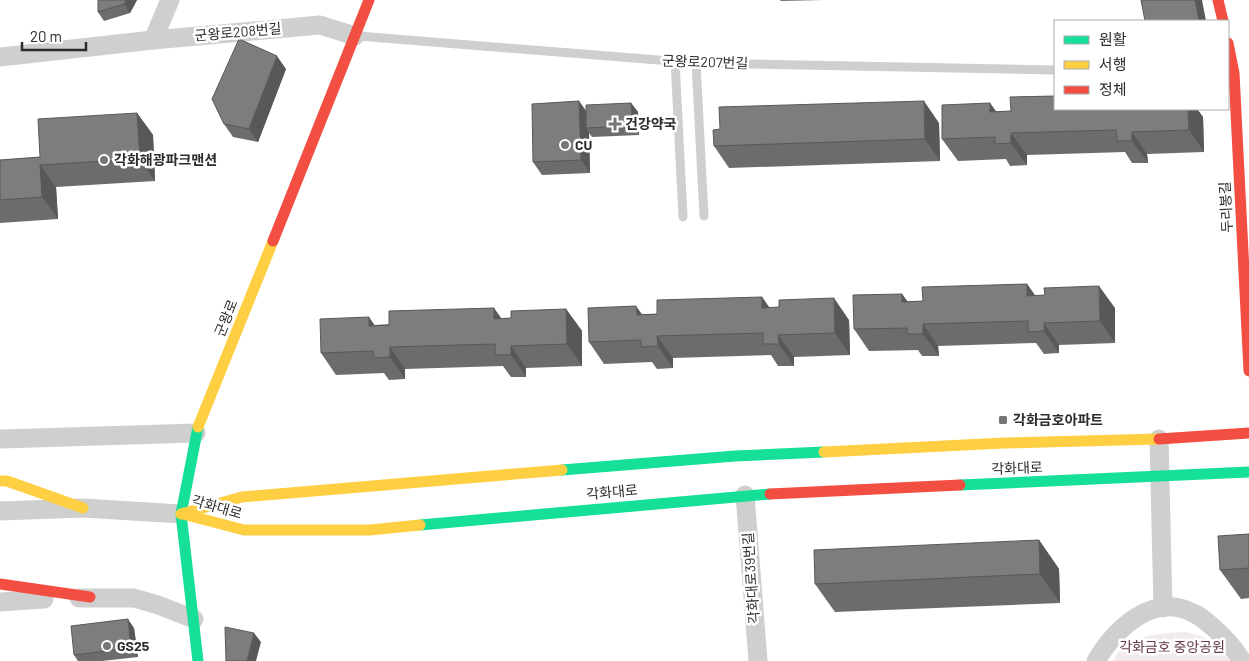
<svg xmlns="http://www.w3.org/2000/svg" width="1249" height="661" font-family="Barlow,'Noto Sans KR',sans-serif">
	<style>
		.green { fill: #f3eaed }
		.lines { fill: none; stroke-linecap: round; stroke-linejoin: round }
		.lane { stroke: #cfcfcf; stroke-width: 9 }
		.street { stroke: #cfcfcf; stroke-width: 19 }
		.fast { stroke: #16e098; stroke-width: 11 }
		.slow { stroke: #ffcf43; stroke-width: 11 }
		.jam { stroke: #f24e42; stroke-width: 11 }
		.wall { fill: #6c6c6c }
		.shaded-wall { fill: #585858 }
		.building { fill: #7d7d7d; stroke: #585858 }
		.poi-dot { fill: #767676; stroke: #fff; stroke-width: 2 }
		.labels { text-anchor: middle; stroke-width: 5; stroke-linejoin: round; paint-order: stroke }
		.street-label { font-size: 14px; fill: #2c2c2c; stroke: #fff }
		.poi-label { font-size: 14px; font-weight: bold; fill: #2c2c2c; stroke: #fff; text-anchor: start }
		.park-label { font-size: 14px; fill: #653c45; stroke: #fff }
	</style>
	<rect width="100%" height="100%" fill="#fff"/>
	<path class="green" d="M1185 632C1206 635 1219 645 1232 661H1113C1125 635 1160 633 1185 632Z"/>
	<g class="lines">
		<g class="lane">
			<polyline points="358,36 696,63 1055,70"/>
			<polyline points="675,61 683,217"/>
			<polyline points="696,63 704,216"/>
		</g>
		<g class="street">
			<polyline points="153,40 170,0"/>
			<polyline points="0,57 153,40 320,25 355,36"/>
			<polyline points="0,439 196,433"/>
			<polyline points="1159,439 1163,608"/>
			<polyline points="745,495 758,661"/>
			<polyline points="0,511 83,508 181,514"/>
			<polyline points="79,598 134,598 158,605 194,619"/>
			<polyline points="0,602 44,599"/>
			<path d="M1096 661C1115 629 1153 592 1193 613 1201 616 1208 623 1215 629 1225 638 1235 649 1242 661"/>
		</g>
		<g class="fast">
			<polyline points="562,470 735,456 824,452"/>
			<polyline points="960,485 1249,472"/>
			<polyline points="420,525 770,494"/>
			<polyline points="198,661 181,514 198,427"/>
		</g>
		<g class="slow">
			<polyline points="198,427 273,241"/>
			<polyline points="824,452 1004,443 1159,439"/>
			<polyline points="0,481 7,481 83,508"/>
			<polyline points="181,514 242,497 562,470"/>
			<polyline points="183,514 244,530 370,530 420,525"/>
		</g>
		<g class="jam">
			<polyline points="1218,0 1223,21"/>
			<polyline points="1228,43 1234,73 1249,371"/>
			<polyline points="273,241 369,0"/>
			<polyline points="1159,439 1249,433"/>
			<polyline points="770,494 960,485"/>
			<polyline points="0,584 90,597"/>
		</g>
	</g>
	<g class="wall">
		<polygon points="98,0 137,0 130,13 104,21 98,12"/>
		<polygon points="780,0 823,0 781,1"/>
		<polygon points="286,69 258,142 233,137 224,124"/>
		<polygon points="579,101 586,111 631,103 638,112 639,135 592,137 589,133 590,173 542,175 533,162"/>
		<polygon points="990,103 996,112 1055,109 1197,109 1203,117 1204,152 1147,154 1148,163 1132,163 1125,152 1027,155 1027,165 1010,166 1006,159 958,161 942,139"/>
		<polygon points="137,113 153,135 155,181 56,187 58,219 0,223 0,160 40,157"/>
		<polygon points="939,123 940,161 729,168 714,146"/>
		<polygon points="1027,284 1035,295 1115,308 1115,343 1059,345 1059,353 1044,354 1036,343 938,346 939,356 922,356 918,350 869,351 854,329 902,294 908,302 923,301"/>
		<polygon points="762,297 769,308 849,320 850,355 794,357 794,366 778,366 771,355 673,358 673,368 657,369 652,362 604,364 589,342 642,314 657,314"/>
		<polygon points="566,309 582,331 582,366 526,368 526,377 511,377 503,366 405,369 405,379 389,380 384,373 336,375 321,353 374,325 511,318"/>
		<polygon points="1249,534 1249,598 1241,599 1220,570"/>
		<polygon points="1039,540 1059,569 1060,603 835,612 815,584"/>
		<polygon points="134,628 138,657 102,661 78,661 74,655"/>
	</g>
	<g class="shaded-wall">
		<polygon points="126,0 137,0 130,13 124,4"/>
		<polygon points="1195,0 1202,0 1206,21 1199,21"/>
		<polygon points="277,56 286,69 258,142 249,129"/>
		<polygon points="579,101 588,114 586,128 589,133 590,173 581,160"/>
		<polygon points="924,101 939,123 940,161 925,139"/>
		<polygon points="631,103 638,112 639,135 633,126"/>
		<polygon points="990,103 1006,125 990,112"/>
		<polygon points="1188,109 1197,109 1203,117 1204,152 1189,130"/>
		<polygon points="137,113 153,135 155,181 140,159"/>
		<polygon points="1132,132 1147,154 1148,163 1132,141"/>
		<polygon points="1011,133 1027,155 1027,165 1011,143"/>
		<polygon points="40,165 56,187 58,219 42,197"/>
		<polygon points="1027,284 1042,306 1027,296"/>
		<polygon points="1099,286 1115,308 1115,343 1100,321"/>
		<polygon points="902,294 917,316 902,302"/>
		<polygon points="762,297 777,318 762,308"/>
		<polygon points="834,298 849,320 850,355 835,333"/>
		<polygon points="636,306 652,328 637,315"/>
		<polygon points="494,308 509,329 494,319"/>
		<polygon points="566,309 582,331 582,366 567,344"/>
		<polygon points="369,317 384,339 369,326"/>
		<polygon points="1044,323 1059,345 1059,353 1044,331"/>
		<polygon points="923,324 938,346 939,356 923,334"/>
		<polygon points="778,335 794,357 794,366 779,344"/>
		<polygon points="657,336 673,358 673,368 658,346"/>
		<polygon points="511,346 526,368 526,377 511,355"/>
		<polygon points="390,347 405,369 405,379 390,357"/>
		<polygon points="1039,540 1059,569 1060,603 1040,574"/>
		<polygon points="128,619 134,628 138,657 131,648"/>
		<polygon points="254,633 261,642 256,661 247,661"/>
	</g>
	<g class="building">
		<polygon points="98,0 126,0 124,4 98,12"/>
		<polygon points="1141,0 1195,0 1199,21 1145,21"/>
		<polygon points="239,39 277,56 249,129 224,124 212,99"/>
		<polygon points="1055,96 1055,109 1188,109 1189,130 1132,132 1132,141 1117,141 1116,130 1011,133 1011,143 995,144 995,137 942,139 942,105 990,103 990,112 1011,111 1010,97"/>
		<polygon points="579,101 581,160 533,162 532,104"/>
		<polygon points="924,101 925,139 714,146 713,130 720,129 719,107"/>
		<polygon points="631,103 633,126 586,128 586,105"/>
		<polygon points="137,113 140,159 40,165 42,197 0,200 0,160 40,157 38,119"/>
		<polygon points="1027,284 1027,296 1045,295 1044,288 1099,286 1100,321 1044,323 1044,331 1028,332 1028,321 923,324 923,334 907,334 907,328 854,329 853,295 902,294 902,302 923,301 922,287"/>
		<polygon points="762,297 762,308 779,307 779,300 834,298 835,333 778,335 779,344 763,344 763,333 657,336 658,346 641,347 641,340 589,342 588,308 636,306 637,315 657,314 657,300"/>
		<polygon points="494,308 494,319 511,318 511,311 566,309 567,344 511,346 511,355 495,355 495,344 390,347 390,357 374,358 373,351 321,353 320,319 369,317 369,326 389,325 389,311"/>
		<polygon points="1249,534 1249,568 1220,570 1218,536"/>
		<polygon points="1039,540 1040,574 815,584 814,550"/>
		<polygon points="128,619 131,648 74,655 71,626"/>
		<polygon points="225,627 254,633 247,661 226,661"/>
	</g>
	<g class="poi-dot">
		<path d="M612.5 116.5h5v5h5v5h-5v5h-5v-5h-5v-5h5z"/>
		<circle cx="565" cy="145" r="5"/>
		<circle cx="104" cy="160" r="5"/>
		<rect x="998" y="415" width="10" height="10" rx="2.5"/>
		<circle cx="107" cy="646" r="5"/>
	</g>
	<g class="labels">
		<g class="street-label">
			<text transform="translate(238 32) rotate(-5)" y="5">군왕로208번길</text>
			<text transform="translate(705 62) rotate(2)" y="5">군왕로207번길</text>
			<text transform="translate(1226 207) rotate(-93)" y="5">두리봉길</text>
			<text transform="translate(226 318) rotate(-68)" y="5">군왕로</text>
			<text transform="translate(1017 468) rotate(-2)" y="5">각화대로</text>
			<text transform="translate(612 492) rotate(-5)" y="5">각화대로</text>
			<text transform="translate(217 507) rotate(16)" y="5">각화대로</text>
			<text transform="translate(751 578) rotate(-94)" y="5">각화대로39번길</text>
		</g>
		<g class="poi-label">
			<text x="625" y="129">건강약국</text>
			<text x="575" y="150">CU</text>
			<text x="114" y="165">각화해광파크맨션</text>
			<text x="1013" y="425">각화금호아파트</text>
			<text x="117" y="651">GS25</text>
		</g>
		<g class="park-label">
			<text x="1172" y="652">각화금호 중앙공원</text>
		</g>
	</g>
	<rect x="1054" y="20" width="175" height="90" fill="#ffffff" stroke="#ababab"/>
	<rect x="1064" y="36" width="25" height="8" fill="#16e098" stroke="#ababab"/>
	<text x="1099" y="45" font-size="15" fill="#2c2c2c">원활</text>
	<rect x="1064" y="61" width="25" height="8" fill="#ffcf43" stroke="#ababab"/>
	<text x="1099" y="70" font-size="15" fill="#2c2c2c">서행</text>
	<rect x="1064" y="86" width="25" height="8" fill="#f24e42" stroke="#ababab"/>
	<text x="1099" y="95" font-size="15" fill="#2c2c2c">정체</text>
	<path d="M22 42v8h64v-8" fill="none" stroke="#2c2c2c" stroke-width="2.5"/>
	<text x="30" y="42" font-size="15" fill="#2c2c2c" stroke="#ffffff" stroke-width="4" paint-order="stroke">20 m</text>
</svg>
